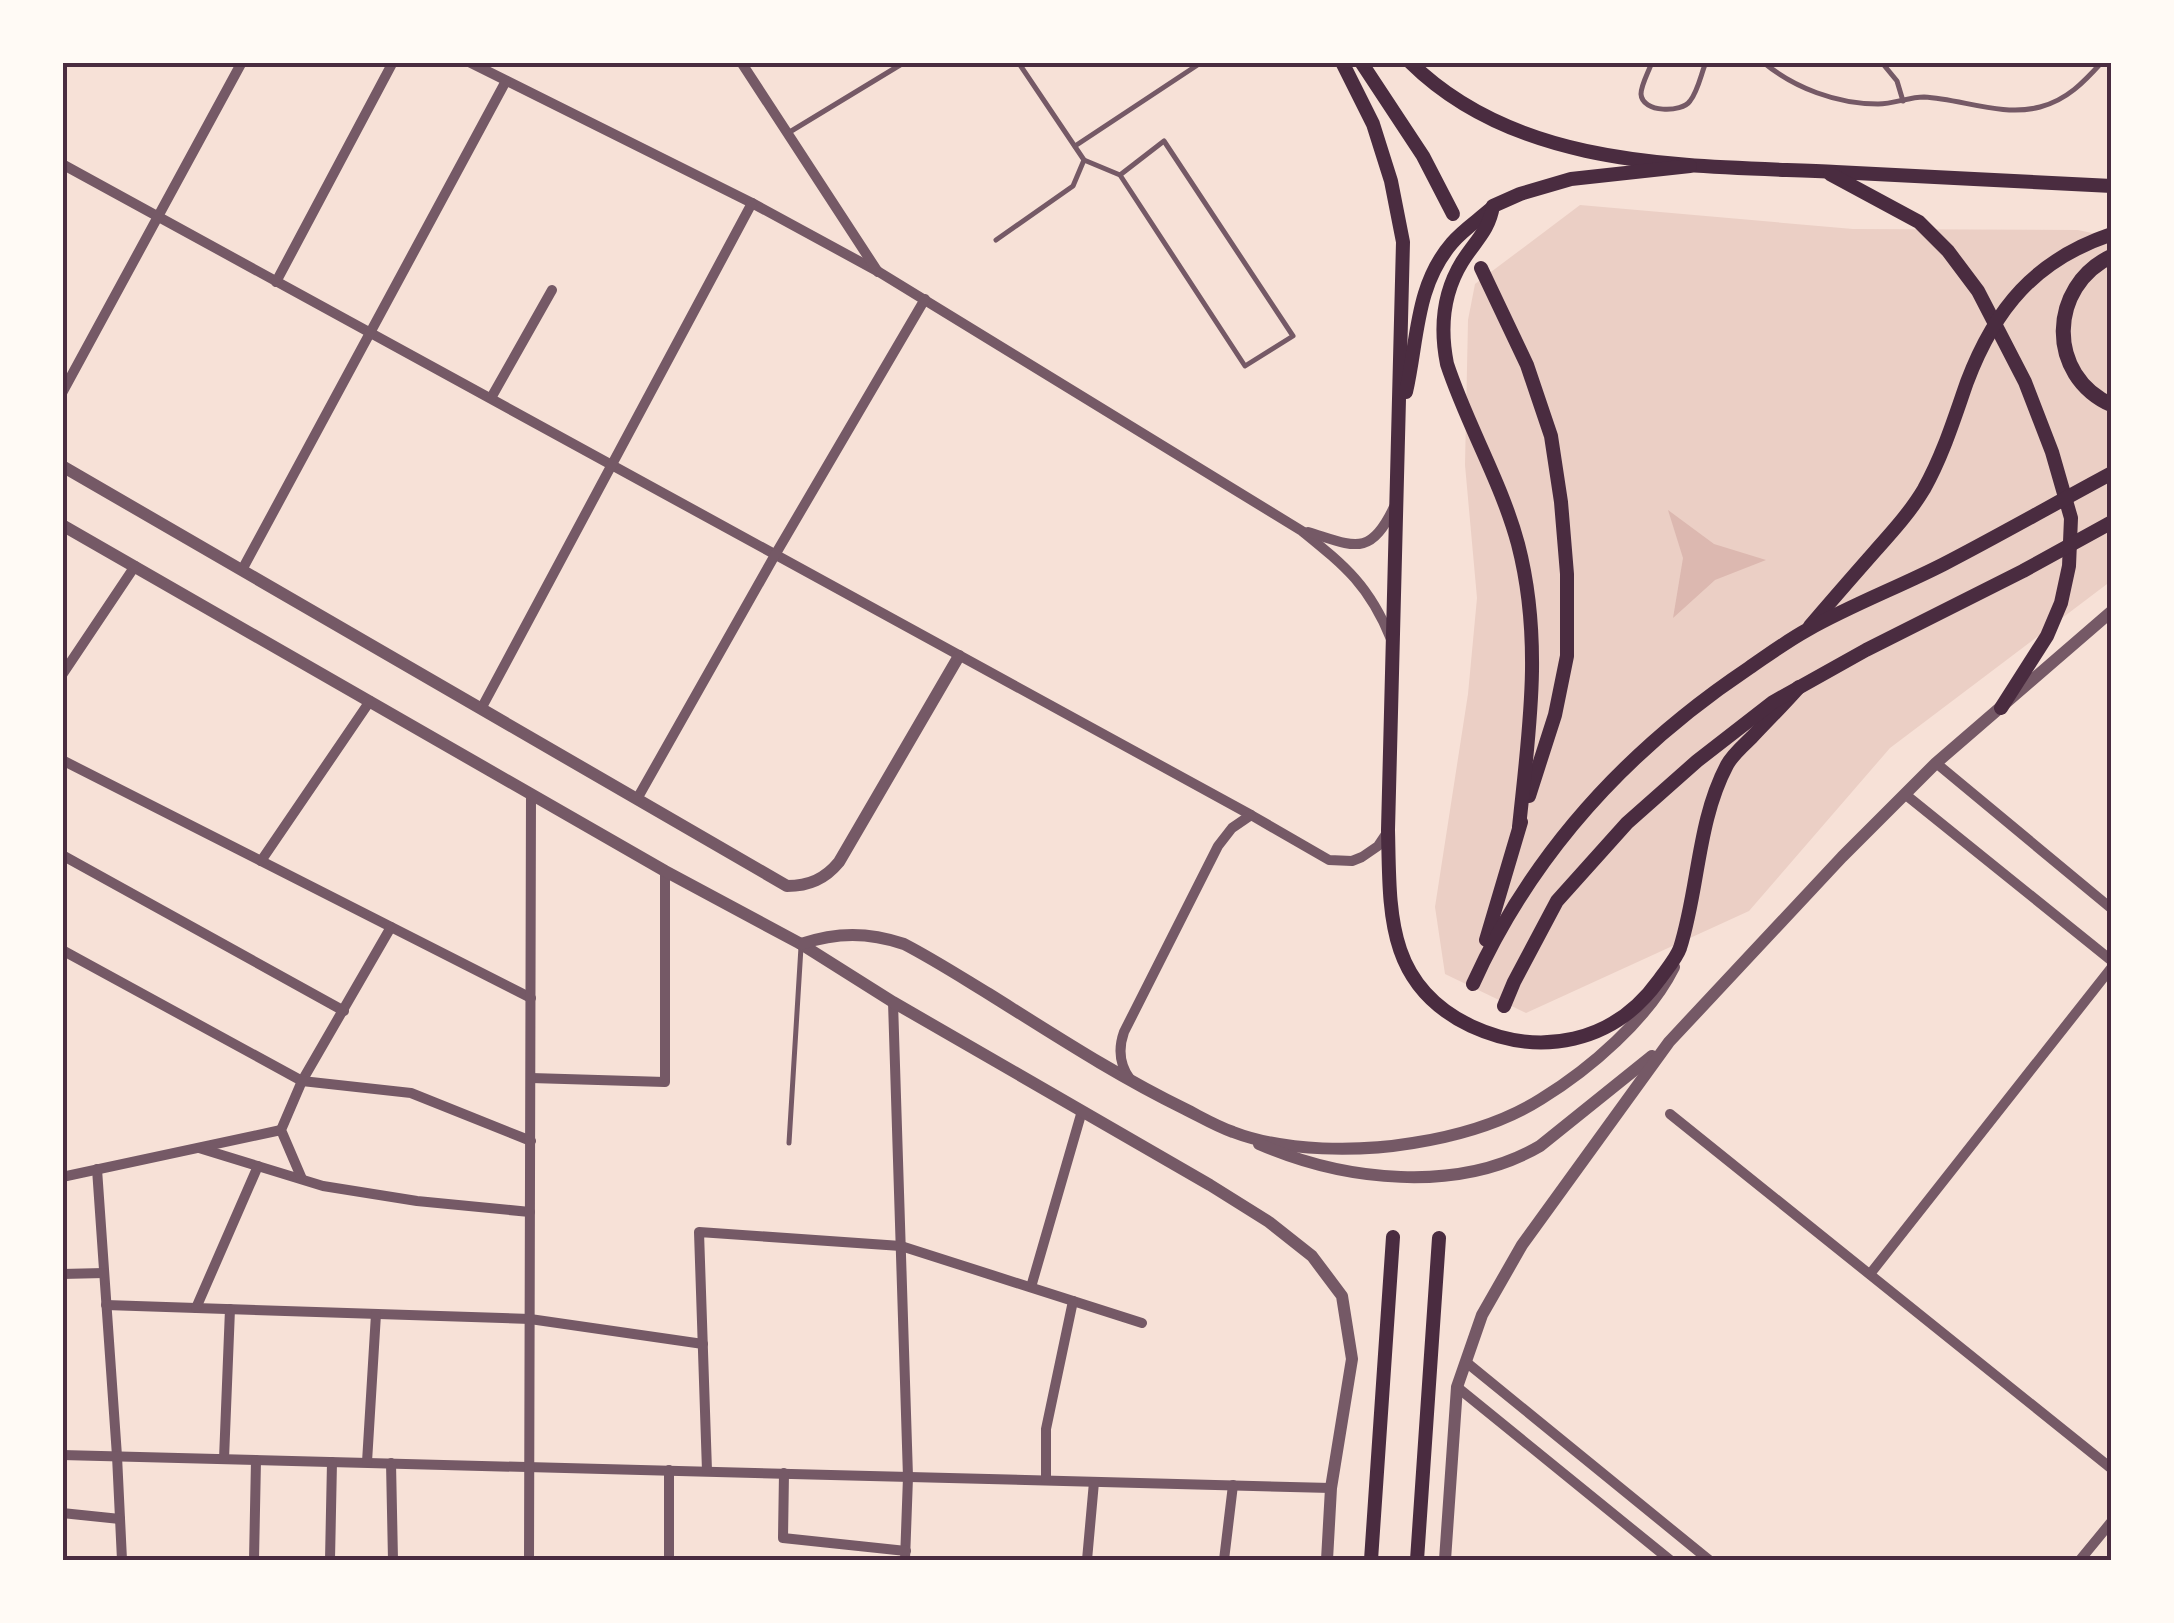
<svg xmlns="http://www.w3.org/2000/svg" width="2174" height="1623" font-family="'Varela Round',sans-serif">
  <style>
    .green { fill: #ebcfc5 }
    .water { fill: #dcb8b0 }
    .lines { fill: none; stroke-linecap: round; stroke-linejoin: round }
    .service { stroke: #755966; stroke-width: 5 }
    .minor { stroke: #755966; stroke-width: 10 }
    .tertiary { stroke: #755966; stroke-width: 12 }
    .secondary { stroke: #4a2c40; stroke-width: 14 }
    .primary { stroke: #4a2c40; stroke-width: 15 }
    .neatline { fill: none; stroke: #4a2c40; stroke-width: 4 }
  </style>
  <rect width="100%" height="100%" fill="#f7e1d7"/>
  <path class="green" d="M1580 205 1853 229 2078 230 2111 237V581L1890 748 1749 911 1526 1013 1445 974 1435 907 1468 694 1477 598 1465 465 1468 320 1475 284Z"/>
  <path class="water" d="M1668 510 1714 544 1766 560 1715 580 1673 618 1683 558Z"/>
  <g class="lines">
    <g class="service">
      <path d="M1652 62C1649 71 1641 85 1641 94 1642 113 1682 113 1690 101 1698 91 1701 74 1706 62"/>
      <path d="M1763 62C1794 88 1837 104 1878 104 1894 104 1909 97 1924 97 1962 99 2002 117 2040 107 2067 100 2084 82 2102 62"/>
      <path d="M1883 64 1897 81 1903 101"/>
      <path d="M788 133 905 62"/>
      <path d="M1075 146 1202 62"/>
      <path d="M1084 160 1120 175 1164 141 1293 336 1245 366 1120 175"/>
      <path d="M996 240 1073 186 1084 160 1018 62"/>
      <path d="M789 1143 801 947"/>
    </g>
    <g class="minor">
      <path d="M469 62 752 203 879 272 1302 531C1345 566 1369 585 1391 639"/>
      <path d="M741 62 878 272"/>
      <path d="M62 164 1251 815 1329 860 1352 861 1362 857 1378 846 1386 834"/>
      <path d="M276 282 393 62"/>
      <path d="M62 393 242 62"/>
      <path d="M491 398 552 290"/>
      <path d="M1308 532C1354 546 1370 558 1394 507"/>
      <path d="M242 570 506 81"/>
      <path d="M62 675 135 566"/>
      <path d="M481 709 752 203"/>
      <path d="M62 760 531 998"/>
      <path d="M1936 763 2112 909"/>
      <path d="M1906 795 2112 961"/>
      <path d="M637 799 775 555 925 299"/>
      <path d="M62 855 344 1011"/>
      <path d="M261 861 370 701"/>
      <path d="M62 950 302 1081 391 927"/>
      <path d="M893 1002 908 1477 905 1560"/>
      <path d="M531 1078 665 1082V871"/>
      <path d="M1130 1079C1119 1064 1118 1049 1124 1032L1218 846 1232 828 1251 815"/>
      <path d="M1670 1114 2112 1469"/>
      <path d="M199 1148 323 1186 417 1201 530 1212"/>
      <path d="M97 1169 117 1456 122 1560"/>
      <path d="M62 1177 281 1130"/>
      <path d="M302 1179 281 1130 302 1081 411 1093 531 1141"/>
      <path d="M62 1274 104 1273"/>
      <path d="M1870 1274 2112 967"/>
      <path d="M1031 1287 1082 1111"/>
      <path d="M106 1305 530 1319 703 1344"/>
      <path d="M196 1308 258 1166"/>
      <path d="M1466 1362 1709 1560"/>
      <path d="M1457 1387 1670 1560"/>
      <path d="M62 1455 1331 1488"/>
      <path d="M224 1459 230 1309"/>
      <path d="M367 1462 376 1314"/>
      <path d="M391 1463 393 1560"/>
      <path d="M669 1470V1560"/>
      <path d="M707 1471 699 1232 901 1246 1142 1323"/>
      <path d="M784 1473 783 1538 906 1551"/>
      <path d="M1046 1480V1429L1073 1301"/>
      <path d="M62 1513 120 1519"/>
      <path d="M254 1560 256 1460"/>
      <path d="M330 1560 332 1462"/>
      <path d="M529 1560 531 794"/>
      <path d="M1087 1560 1094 1482"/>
      <path d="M1224 1560 1233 1485"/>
      <path d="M2080 1560 2112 1521"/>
      <path d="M2111 1560 2112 1559"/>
    </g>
    <g class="tertiary">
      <path d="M62 466 787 886C809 886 825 879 839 862L959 656"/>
      <path d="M62 525 665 871 801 944 893 1002 1210 1185 1269 1222 1312 1256 1342 1296 1352 1359 1331 1488 1327 1560"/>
      <path d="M801 944C837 932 868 932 904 944 933 959 961 977 989 994 1053 1034 1117 1076 1185 1109 1201 1117 1216 1126 1233 1132 1285 1152 1359 1152 1413 1143 1457 1136 1503 1123 1541 1099 1590 1069 1648 1019 1674 967"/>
      <path d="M1259 1144C1344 1181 1458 1194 1540 1146L1652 1056"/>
      <path d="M1445 1560 1457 1387 1482 1315 1522 1245 1669 1042 1842 857 1936 763 2112 611"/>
    </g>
    <g class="secondary">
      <path d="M1342 62 1373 124 1391 181 1403 242 1388 830C1390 911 1385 985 1471 1026 1540 1058 1614 1043 1659 980 1666 970 1676 959 1680 948 1699 888 1697 822 1727 765 1733 754 1744 745 1752 737 1768 720 1784 704 1799 687"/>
      <path d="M1361 62 1423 156 1453 214"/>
      <path d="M1410 62C1521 172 1692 165 1836 172 1928 177 2020 181 2112 186"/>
      <path d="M1830 174 1919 222 1948 251 1978 291 2025 382 2052 452 2071 518 2069 566 2061 603 2047 636 2001 708"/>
      <path d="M1481 268 1527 365 1551 436 1561 502 1567 574V656L1555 715 1529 796"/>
      <path d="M1406 392C1418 340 1415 286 1452 243 1464 229 1480 219 1493 207"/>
      <path d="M1810 626C1832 600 1854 575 1876 550 1893 531 1911 511 1924 489 1943 455 1954 419 1967 382 1995 308 2035 260 2112 234"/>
      <path d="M1519 827C1529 731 1543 640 1518 544 1501 481 1467 425 1447 364 1440 329 1443 293 1462 262 1475 241 1489 231 1493 206L1520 194 1571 179 1690 166"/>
      <path d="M1486 940 1521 822"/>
      <path d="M1473 984C1533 851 1628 749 1749 668 1768 655 1787 641 1807 630 1851 605 1899 587 1944 564 2000 535 2056 503 2112 473"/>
      <path d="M1504 1006 1514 982 1557 901 1627 823 1697 761 1773 702 1866 650 2023 571 2112 522"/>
      <path d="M1371 1560 1393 1237"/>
      <path d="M1417 1560 1439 1238"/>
    </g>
    <path class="primary" d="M2112 256C2048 286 2046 376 2112 405"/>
  </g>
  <rect width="2174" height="1623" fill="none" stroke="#fffaf5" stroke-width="130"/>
  <rect x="65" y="65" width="2044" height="1493" class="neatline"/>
</svg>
